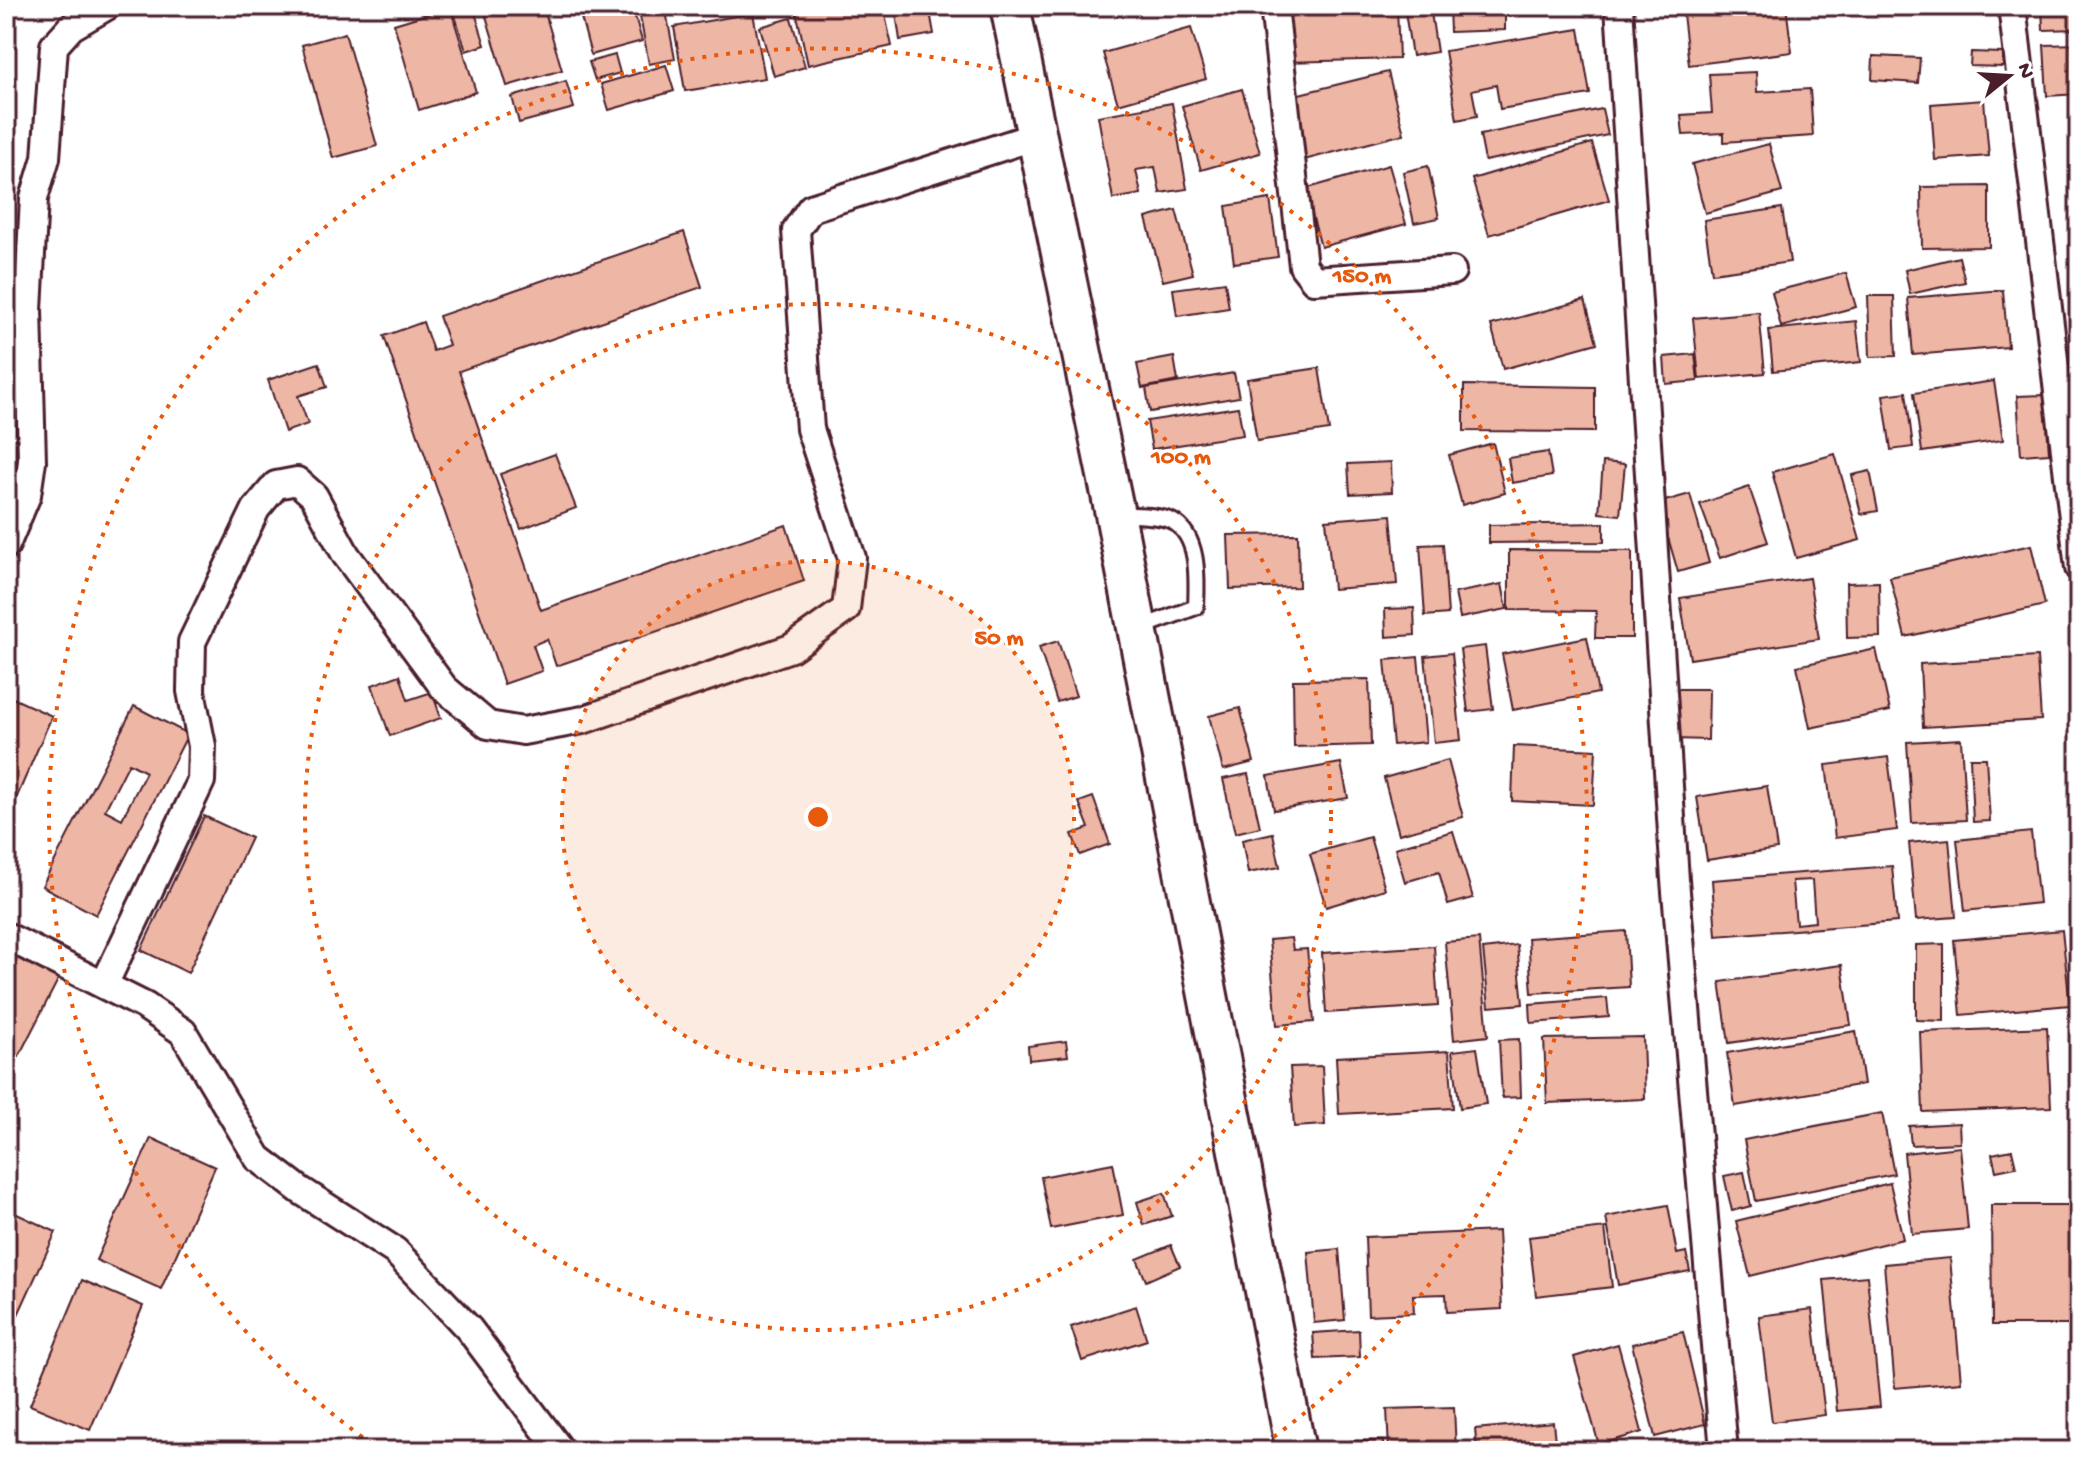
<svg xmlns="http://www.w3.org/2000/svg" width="2085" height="1457" font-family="'Gochi Hand',sans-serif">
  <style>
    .building { fill: #eeb6a4; stroke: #4a1f2b; stroke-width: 2; fill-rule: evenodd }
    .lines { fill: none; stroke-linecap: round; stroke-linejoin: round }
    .lane-casing { stroke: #4a1f2b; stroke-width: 20 }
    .street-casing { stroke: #4a1f2b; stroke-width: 32 }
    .secondary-casing { stroke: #4a1f2b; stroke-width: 44 }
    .lane { stroke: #fff; stroke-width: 14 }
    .street { stroke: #fff; stroke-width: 26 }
    .secondary { stroke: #fff; stroke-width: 38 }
    .ring { fill: none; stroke: #e8590c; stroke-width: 4; stroke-dasharray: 4 8 }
    .centre { fill: #e8590c; stroke: #fff; stroke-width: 4 }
    .ring-label { font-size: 24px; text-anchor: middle; font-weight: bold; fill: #e8590c; stroke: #fff; stroke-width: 6; stroke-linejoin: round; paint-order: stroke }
  </style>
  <rect width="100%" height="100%" fill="#fff"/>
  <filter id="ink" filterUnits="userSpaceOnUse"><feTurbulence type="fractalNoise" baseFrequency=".0125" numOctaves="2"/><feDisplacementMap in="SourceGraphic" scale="16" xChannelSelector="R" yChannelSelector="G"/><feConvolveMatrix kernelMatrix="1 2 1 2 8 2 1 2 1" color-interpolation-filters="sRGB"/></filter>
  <g filter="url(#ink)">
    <g class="building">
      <path d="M452 6H473L485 45 466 51Z"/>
      <path d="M483 6H543L562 70 507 86Z"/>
      <path d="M578 6H632L642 41 591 55Z"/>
      <path d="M638 6H665L675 59 649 64Z"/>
      <path d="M795 6H883L892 46 808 65Z"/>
      <path d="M929 6 934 34 900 40 895 7Z"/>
      <path d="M1283 6H1397L1399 59 1285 62Z"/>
      <path d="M1404 6H1430L1437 52 1412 56Z"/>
      <path d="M1449 6H1505V30L1450 32Z"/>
      <path d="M1512 6H1569V8L1512 10Z"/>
      <path d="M1575 6H1602V9L1575 11Z"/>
      <path d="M1682 6H1786L1792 52 1689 65Z"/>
      <path d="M2042 6H2079V29L2043 30Z"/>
      <path d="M450 7 476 92 419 110 394 24Z"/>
      <path d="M753 13 765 78 685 91 674 27Z"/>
      <path d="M791 18 805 67 774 76 760 27Z"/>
      <path d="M1191 28 1206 79 1118 104 1103 53Z"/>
      <path d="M1579 29 1590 94 1500 109 1496 85 1472 90 1477 116 1457 120 1445 51Z"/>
      <path d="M345 33 377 146 333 158 302 45Z"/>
      <path d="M2079 44V94L2047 96 2044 45Z"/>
      <path d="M1971 52 2003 53V67L1970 66Z"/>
      <path d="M615 55 620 73 595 80 589 62Z"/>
      <path d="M1873 56 1920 58 1918 83 1872 80Z"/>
      <path d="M666 65 674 91 609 110 601 84Z"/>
      <path d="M1388 72 1404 134 1304 160 1287 97Z"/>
      <path d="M1756 72 1757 92 1810 89 1813 136 1724 142V133L1683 135 1681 115 1712 113 1709 74Z"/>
      <path d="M566 81 574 108 519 123 512 97Z"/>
      <path d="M1242 89 1260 153 1201 170 1182 106Z"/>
      <path d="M1984 100 1989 156 1935 160 1931 104Z"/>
      <path d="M1172 103 1187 189 1160 193 1155 167 1136 170 1141 194 1113 199 1098 116Z"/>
      <path d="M1602 109 1608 135 1485 161 1480 135Z"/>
      <path d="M1592 143 1609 200 1489 235 1472 179Z"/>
      <path d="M1769 144 1782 192 1705 213 1692 164Z"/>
      <path d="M1389 165 1406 224 1321 247 1305 189Z"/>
      <path d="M1428 166 1439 218 1414 223 1403 172Z"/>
      <path d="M1989 186V247L1922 248 1921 187Z"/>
      <path d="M1270 199 1278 257 1234 263 1226 206Z"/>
      <path d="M1782 208 1790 262 1712 273 1704 220Z"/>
      <path d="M1176 210 1193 274 1163 281 1146 218Z"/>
      <path d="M684 232 702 287 459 371 541 610 786 525 804 581 556 666 547 639 533 645 542 671 504 684 384 336 423 322 433 351 449 345 439 316Z"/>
      <path d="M1959 257 1965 282 1910 294 1905 270Z"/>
      <path d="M1846 273 1856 307 1781 327 1772 292Z"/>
      <path d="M1225 282 1229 308 1177 316 1173 289Z"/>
      <path d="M2003 290 2008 347 1913 355 1908 298Z"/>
      <path d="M1868 296H1894L1896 356 1870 357Z"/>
      <path d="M1585 300 1597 343 1503 369 1491 325Z"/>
      <path d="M1759 312 1765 373 1699 379 1693 318Z"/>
      <path d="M1856 321 1861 362 1773 371 1769 330Z"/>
      <path d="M1695 354 1698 381 1666 384 1664 357Z"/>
      <path d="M1174 357 1178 381 1142 388 1137 364Z"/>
      <path d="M319 363 327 387 298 396 308 424 285 432 268 380Z"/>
      <path d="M1319 368 1329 430 1257 441 1247 379Z"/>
      <path d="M1234 373 1239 397 1150 412 1146 388Z"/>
      <path d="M1994 381 2003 440 1922 452 1914 393Z"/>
      <path d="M1464 385 1595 387V432L1464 431Z"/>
      <path d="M1906 392 1913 447 1891 450 1883 395Z"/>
      <path d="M2045 395 2049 453 2021 455 2017 396Z"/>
      <path d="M1238 407 1243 435 1152 449 1147 421Z"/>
      <path d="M1493 443 1505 493 1462 505 1449 455Z"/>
      <path d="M1548 452 1552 476 1512 483 1508 458Z"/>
      <path d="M555 454 576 508 521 529 500 474Z"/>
      <path d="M1835 454 1860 540 1796 558 1772 472Z"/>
      <path d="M1391 462 1392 492 1350 494 1348 464Z"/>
      <path d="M1603 462 1625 464 1620 515 1599 513Z"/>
      <path d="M1870 471 1878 511 1861 514 1852 475Z"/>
      <path d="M1749 487 1768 542 1720 558 1700 504Z"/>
      <path d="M1690 494 1709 563 1678 572 1658 503Z"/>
      <path d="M1391 515 1397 584 1333 589 1326 520Z"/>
      <path d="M1604 523V542L1489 543V525Z"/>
      <path d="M1298 534 1299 587 1230 589 1228 535Z"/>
      <path d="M1443 544 1448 614 1425 616 1420 545Z"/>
      <path d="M2031 545 2045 605 1905 637 1890 577Z"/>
      <path d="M1509 550 1632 551V638H1595L1596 611 1509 610Z"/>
      <path d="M1809 578 1819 639 1690 659 1680 598Z"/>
      <path d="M1879 582 1880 637 1847 638 1846 583Z"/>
      <path d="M1502 584 1507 609 1460 618 1455 593Z"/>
      <path d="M1414 608 1415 635 1386 637 1385 609Z"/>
      <path d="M1587 637 1598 693 1513 710 1502 654Z"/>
      <path d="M1058 641 1076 696 1057 702 1039 647Z"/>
      <path d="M1485 646 1493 709 1468 712 1460 649Z"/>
      <path d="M1876 649 1890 711 1810 728 1797 666Z"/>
      <path d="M1452 653 1461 740 1434 743 1425 656Z"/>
      <path d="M1418 657 1426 742 1393 745 1385 660Z"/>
      <path d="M2037 657 2041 720 1923 727 1920 664Z"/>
      <path d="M400 675 408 700 432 692 441 718 390 736 372 685Z"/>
      <path d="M1369 679 1371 745 1294 747 1293 680Z"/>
      <path d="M1674 689H1709L1708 740 1674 739Z"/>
      <path d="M6 695 52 716 6 822Z"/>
      <path d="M134 706 188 734 96 915 42 886ZM129 763 146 772 122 819 105 810Z"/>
      <path d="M1240 708 1254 762 1223 770 1209 716Z"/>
      <path d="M1961 739 1966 820 1912 823 1907 742Z"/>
      <path d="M1514 746 1596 750 1593 805 1512 801Z"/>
      <path d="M1888 757 1897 830 1835 838 1826 765Z"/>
      <path d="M1970 758H1986L1990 821 1973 822Z"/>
      <path d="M1448 760 1463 817 1399 834 1384 778Z"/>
      <path d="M1341 763 1348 798 1274 810 1268 776Z"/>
      <path d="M1248 774 1260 827 1235 833 1223 779Z"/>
      <path d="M1767 786 1777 849 1707 860 1697 797Z"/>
      <path d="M1093 797 1110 844 1080 855 1072 834 1089 828 1079 802Z"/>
      <path d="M204 816 251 838 188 973 141 950Z"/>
      <path d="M1453 831 1473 898 1448 905 1439 872 1405 882 1395 848Z"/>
      <path d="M2031 832 2039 903 1965 911 1957 840Z"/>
      <path d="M1273 833 1280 867 1248 873 1242 840Z"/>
      <path d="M1370 837 1385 889 1326 907 1310 854Z"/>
      <path d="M1949 839 1956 917 1916 920 1909 843Z"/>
      <path d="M1892 866 1897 922 1716 936 1712 880ZM1812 880 1815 922 1796 924 1792 881Z"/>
      <path d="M2062 930 2070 1005 1961 1015 1954 940Z"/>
      <path d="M1626 931 1629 987 1532 993 1528 938Z"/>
      <path d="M1291 938 1293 950 1307 949 1314 1022 1277 1025 1269 940Z"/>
      <path d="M1479 939 1488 1036 1454 1040 1445 942Z"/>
      <path d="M1944 944V1021L1916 1020V945Z"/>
      <path d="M1517 945 1523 1004 1489 1007 1483 949Z"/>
      <path d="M6 946 61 974 6 1081Z"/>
      <path d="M1434 946 1438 1006 1326 1013 1322 953Z"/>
      <path d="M1842 965 1851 1025 1729 1043 1720 982Z"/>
      <path d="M1607 998 1609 1017 1531 1023 1530 1004Z"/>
      <path d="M2047 1027 2051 1107 1923 1112 1920 1032Z"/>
      <path d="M1856 1031 1864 1084 1735 1106 1727 1053Z"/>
      <path d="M1643 1037 1645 1099 1547 1103 1544 1039Z"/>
      <path d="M1519 1039 1521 1097 1502 1098 1499 1040Z"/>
      <path d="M1066 1041 1068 1056 1029 1060 1028 1046Z"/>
      <path d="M1477 1048 1486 1104 1460 1108 1452 1051Z"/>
      <path d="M1449 1051 1453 1108 1339 1114 1336 1057Z"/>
      <path d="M1322 1066 1325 1125 1294 1127 1290 1067Z"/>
      <path d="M1882 1113 1894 1174 1756 1201 1744 1140Z"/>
      <path d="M1959 1123 1960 1143 1911 1145 1909 1126Z"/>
      <path d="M151 1138 215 1167 161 1289 96 1260Z"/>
      <path d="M1960 1147 1968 1229 1912 1234 1904 1153Z"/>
      <path d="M2012 1150 2016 1167 1996 1171 1992 1154Z"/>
      <path d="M1113 1163 1123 1215 1051 1229 1041 1177Z"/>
      <path d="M1744 1172 1751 1206 1732 1211 1724 1176Z"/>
      <path d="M1890 1183 1903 1239 1750 1276 1736 1221Z"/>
      <path d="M1164 1193 1172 1216 1144 1225 1137 1202Z"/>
      <path d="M1668 1205 1677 1254 1686 1252 1690 1271 1618 1285 1606 1217Z"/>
      <path d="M1991 1205H2079V1325H1992Z"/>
      <path d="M6 1209 56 1232 6 1341Z"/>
      <path d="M1605 1228 1612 1287 1536 1296 1529 1237Z"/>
      <path d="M1498 1231 1502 1309 1447 1312 1446 1294 1413 1295 1414 1313 1368 1315 1365 1237Z"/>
      <path d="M1171 1245 1180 1266 1146 1281 1137 1259Z"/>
      <path d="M1339 1249 1345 1320 1314 1323 1308 1252Z"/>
      <path d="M1950 1258 1961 1382 1895 1388 1884 1264Z"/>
      <path d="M1867 1276 1880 1407 1837 1411 1824 1280Z"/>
      <path d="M82 1280 143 1306 90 1430 30 1405Z"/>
      <path d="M1136 1306 1147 1340 1082 1361 1071 1327Z"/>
      <path d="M1812 1309 1825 1415 1772 1422 1759 1316Z"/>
      <path d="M1359 1330 1360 1357 1315 1359 1313 1333Z"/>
      <path d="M1683 1332 1705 1424 1655 1437 1632 1344Z"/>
      <path d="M1618 1344 1642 1432 1599 1445 1574 1357Z"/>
      <path d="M1454 1407 1456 1451H1389L1387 1409Z"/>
      <path d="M1553 1422 1556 1451H1477L1475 1429Z"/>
      <path d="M250 1441 270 1451H246Z"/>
      <rect x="1351" y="1441" width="32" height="10"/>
    </g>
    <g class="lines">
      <defs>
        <path id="lane" d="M1115 514C1132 516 1157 514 1172 521 1200 536 1197 580 1196 607L1137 629"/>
        <g id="street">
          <path d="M1274 6 1303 266 1314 280 1452 271"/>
          <path d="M1619 6 1675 880 1724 1451"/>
          <path d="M2012 6 2079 568"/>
          <path d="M6 545 27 495 32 461 28 310 34 198 46 158 54 46 71 27 107 6"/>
          <path d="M6 936 145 1006 183 1032 258 1158 300 1190 395 1251 469 1329 561 1451"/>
          <path d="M104 985 201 781 202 746 191 691 192 642 256 509 276 485 297 481 314 496 346 555 444 688 488 725 523 731 583 720 791 648 846 609 852 558 810 429 796 230 811 208 1036 136"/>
        </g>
        <path id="secondary" d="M1010 6 1115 514 1296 1451"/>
      </defs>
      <use href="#lane" class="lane-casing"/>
      <use href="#street" class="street-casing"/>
      <use href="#secondary" class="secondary-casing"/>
      <use href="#lane" class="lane"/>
      <use href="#street" class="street"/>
      <use href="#secondary" class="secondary"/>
    </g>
  </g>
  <circle cx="818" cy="817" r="256" fill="#e8590c" fill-opacity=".12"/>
  <g class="ring">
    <circle cx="818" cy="817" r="256"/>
    <circle cx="818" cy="817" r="513"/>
    <path d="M382 1451A769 769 0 1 1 1254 1451"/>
  </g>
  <circle cx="818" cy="817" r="12" class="centre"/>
  <g class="ring-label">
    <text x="1362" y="282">150 m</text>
    <text x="1181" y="463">100 m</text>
    <text x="999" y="644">50 m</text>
  </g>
  <rect width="2085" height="1457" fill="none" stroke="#fff" stroke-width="32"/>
  <rect x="16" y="16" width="2053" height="1425" fill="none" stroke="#4a1f2b" stroke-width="3" filter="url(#ink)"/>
  <g transform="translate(2009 76) rotate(72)" stroke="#ffffff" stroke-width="6" paint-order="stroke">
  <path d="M0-6L14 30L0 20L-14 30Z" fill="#4a1f2b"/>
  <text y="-12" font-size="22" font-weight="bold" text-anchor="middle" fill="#4a1f2b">N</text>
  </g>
</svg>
